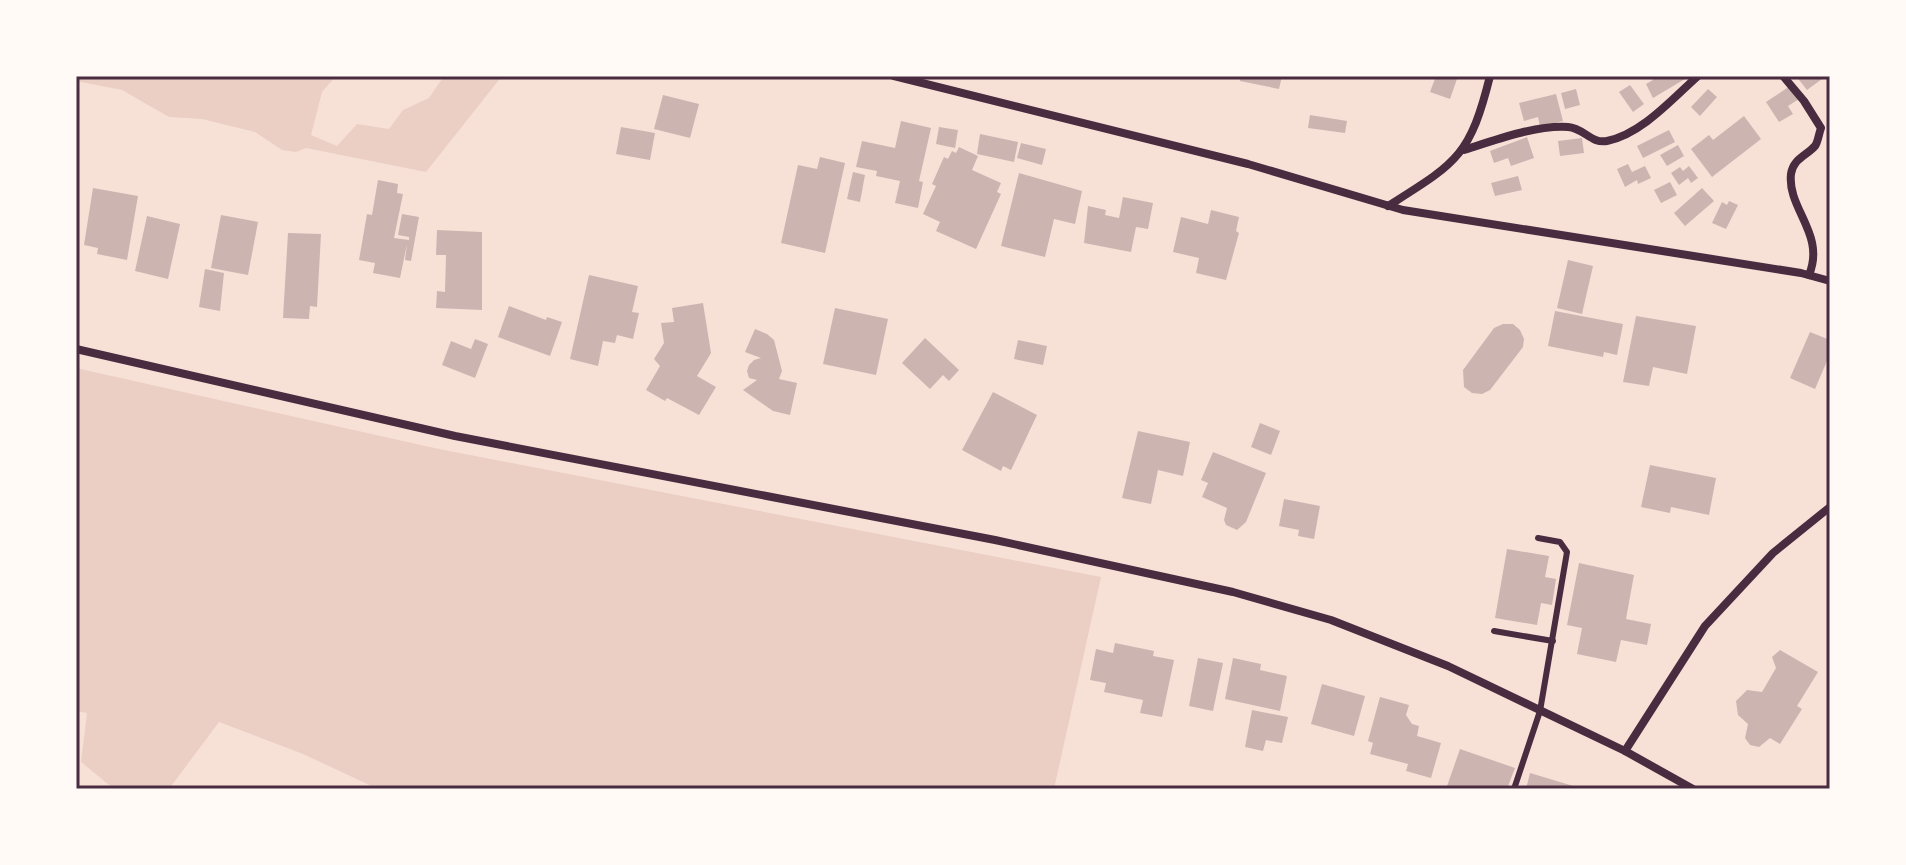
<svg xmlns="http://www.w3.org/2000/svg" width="1906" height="865" font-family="'Roboto Serif',serif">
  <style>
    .green { fill: #ebcfc5 }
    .building { fill: #ccb4b1 }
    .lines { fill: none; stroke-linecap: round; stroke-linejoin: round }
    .service { stroke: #4a2c40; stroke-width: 6 }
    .minor { stroke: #4a2c40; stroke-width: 8 }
    .neatline { fill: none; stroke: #4a2c40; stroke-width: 3 }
  </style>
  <rect width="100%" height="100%" fill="#f7e1d7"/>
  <g class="green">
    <path d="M76 76H336L322 92 311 135 337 146 357 124 389 129 403 110 429 98 444 76H502L426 172 306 148 296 152 282 150 255 132 202 119 169 117 122 90 76 81Z"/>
    <path d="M76 368 439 449 1101 577 1054 789H378L303 754 219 722 169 789H114L81 762 87 713 76 711Z"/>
  </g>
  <g class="building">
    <path d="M1241 76H1282L1279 89 1240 81Z"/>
    <path d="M1436 76H1458L1450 99 1430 92Z"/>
    <path d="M1651 76H1690L1653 98 1646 84 1653 80Z"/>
    <path d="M1796 76H1826L1807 90Z"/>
    <path d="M1630 85 1644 104 1633 112 1619 92Z"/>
    <path d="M1790 86 1799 99 1788 106 1793 114 1779 122 1766 102Z"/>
    <path d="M1576 89 1580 105 1565 109 1561 93Z"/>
    <path d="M1708 89 1717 97 1700 116 1691 107Z"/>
    <path d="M1556 94 1563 121 1540 127 1538 117 1524 121 1519 103Z"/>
    <path d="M663 95 699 104 690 138 654 129Z"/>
    <path d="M1310 115 1347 121 1345 133 1308 128Z"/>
    <path d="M1744 116 1761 139 1712 177 1691 149 1709 135 1713 140Z"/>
    <path d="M901 121 931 128 919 181 923 182 918 208 895 203 900 181 876 176 877 171 856 167 862 141 895 148Z"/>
    <path d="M621 127 655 133 650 160 616 154Z"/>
    <path d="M939 127 958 130 955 148 936 144Z"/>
    <path d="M1669 130 1675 142 1643 158 1637 146Z"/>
    <path d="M980 134 1018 142 1014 162 977 154Z"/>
    <path d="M1527 137 1534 158 1511 166 1508 158 1494 163 1490 151Z"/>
    <path d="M1582 138 1584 153 1560 156 1558 141Z"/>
    <path d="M1021 143 1046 149 1042 165 1017 158Z"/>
    <path d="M1678 145 1684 156 1667 166 1660 155Z"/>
    <path d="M959 147 978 156 972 170 1001 183 997 192 1001 194 976 249 936 231 940 222 923 214 936 186 932 184 944 157 948 159 952 151 956 153Z"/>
    <path d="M820 157 845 163 825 253 781 243 798 165 817 169Z"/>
    <path d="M1628 164 1632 172 1645 166 1651 178 1638 184 1637 180 1625 187 1617 169Z"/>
    <path d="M1689 166 1698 178 1691 183 1688 178 1679 185 1671 173 1680 167 1683 171Z"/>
    <path d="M853 172 865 175 860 202 847 199Z"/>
    <path d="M1019 173 1082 191 1075 224 1054 219 1045 257 1001 246Z"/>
    <path d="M1518 176 1522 190 1495 196 1491 183Z"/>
    <path d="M378 180 398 184 397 193 403 194 394 238 409 240V237L398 235 402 214 419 217 411 261 405 260 407 244 400 278 373 273 375 263 359 260 367 214 372 215Z"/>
    <path d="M1670 182 1677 195 1661 203 1654 190Z"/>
    <path d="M93 188 138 196 127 260 97 254 98 248 84 245Z"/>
    <path d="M1702 188 1714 201 1685 226 1674 213Z"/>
    <path d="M1123 197 1153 203 1148 229 1136 227 1131 252 1084 243 1088 206 1106 210 1105 215 1119 218Z"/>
    <path d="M1729 201 1738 205 1726 229 1712 223 1722 202 1727 205Z"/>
    <path d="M1211 210 1239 217 1236 231 1239 233 1226 280 1196 273 1199 258 1173 252 1181 217 1208 224Z"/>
    <path d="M221 215 258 222 248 275 211 268Z"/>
    <path d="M147 216 180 224 168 279 135 271Z"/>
    <path d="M437 230 482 232V310L436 308 437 291 445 292 446 255H436Z"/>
    <path d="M288 233 321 234 317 307 310 306 309 319 283 318Z"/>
    <path d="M1568 260 1593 266 1582 314 1557 308Z"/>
    <path d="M205 269 224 273 220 311 199 307Z"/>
    <path d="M589 275 638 286 632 312 639 313 633 339 617 335 615 343 603 341 598 366 570 359Z"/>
    <path d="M703 303 711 353 697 376 716 387 699 415 667 398 665 401 646 390 660 366 654 359 664 343 661 323 674 322 672 308Z"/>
    <path d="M509 306 546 320 547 317 562 322 550 356 498 337Z"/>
    <path d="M835 308 888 319 876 375 823 364Z"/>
    <path d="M1555 311 1623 324 1617 355 1604 352 1603 357 1548 346Z"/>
    <path d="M1636 316 1696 326 1687 374 1653 367 1649 386 1623 382Z"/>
    <path d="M1503 324H1513L1520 330 1524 339 1523 347 1490 390 1482 394 1472 393 1464 387 1463 370 1494 328Z"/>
    <path d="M755 329 767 334 774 340 782 371 779 379 797 383 790 415 773 411 743 390 757 380 749 378 747 371 749 365 754 360 761 358 745 352Z"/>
    <path d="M1810 332 1830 340V354L1815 389 1790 378Z"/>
    <path d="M925 338 959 370 949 381 943 375 930 389 902 363Z"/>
    <path d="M475 339 488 344 475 378 442 365 451 341 471 349Z"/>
    <path d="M1018 340 1047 346 1043 365 1014 359Z"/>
    <path d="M993 392 1037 415 1011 470 1003 466 1001 471 962 450Z"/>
    <path d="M1260 423 1280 431 1271 455 1251 447Z"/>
    <path d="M1138 431 1190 442 1183 476 1158 470 1151 504 1122 498Z"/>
    <path d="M1213 452 1266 473 1246 522 1237 530 1226 525 1224 520 1227 508 1202 497 1208 483 1201 480Z"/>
    <path d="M1650 465 1716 478 1709 515 1671 507 1670 513 1641 507Z"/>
    <path d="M1284 499 1320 506 1314 539 1298 536 1299 530 1279 526Z"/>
    <path d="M1507 549 1549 556 1545 577 1556 579 1552 605 1541 603 1537 625 1495 618Z"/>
    <path d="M1579 563 1634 575 1626 619 1651 624 1647 645 1621 640 1616 662 1577 654 1582 628 1567 625Z"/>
    <path d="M1115 643 1154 651 1153 656 1174 660 1162 717 1140 713 1143 700 1104 692 1106 683 1090 680 1096 649 1113 653Z"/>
    <path d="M1780 650 1818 672 1797 706 1802 709 1780 744 1770 738 1759 747 1750 745 1745 738 1748 724 1738 715 1736 701 1747 690 1762 692 1776 668 1772 657Z"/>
    <path d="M1198 658 1223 663 1213 711 1189 706Z"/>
    <path d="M1233 658 1261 664 1260 670 1287 676 1280 711 1225 699Z"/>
    <path d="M1322 684 1365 696 1354 736 1311 724Z"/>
    <path d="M1380 697 1409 705 1406 715 1412 724 1419 726 1417 736 1441 743 1431 778 1406 771 1408 764 1370 754 1373 743 1368 741Z"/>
    <path d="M1252 710 1288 717 1282 743 1266 740 1263 751 1245 747Z"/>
    <path d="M1460 749 1515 768 1507 789H1446Z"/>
    <path d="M1530 773 1580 788V789H1526Z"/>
  </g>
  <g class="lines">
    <g class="service">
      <path d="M1494 631 1553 641"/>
      <path d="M1514 789 1540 711 1567 552 1560 542 1538 538"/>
    </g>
    <g class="minor">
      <path d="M894 76 1248 164 1403 210 1801 273 1830 281"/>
      <path d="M1783 76 1804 101 1821 128C1819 133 1818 142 1815 146 1806 156 1793 159 1791 174 1787 209 1826 234 1809 275"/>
      <path d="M1464 150C1495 140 1536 125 1568 127 1584 128 1591 144 1607 141 1642 134 1673 98 1698 76"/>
      <path d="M1388 206C1456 163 1470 157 1490 76"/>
      <path d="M76 349 455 436 995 540 1233 592 1331 620 1448 666 1625 751 1693 789"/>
      <path d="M1625 751 1705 626 1773 553 1830 507"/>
    </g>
  </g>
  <rect width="1906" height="865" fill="none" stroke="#fffaf5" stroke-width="156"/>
  <rect x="78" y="78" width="1750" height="709" class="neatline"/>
</svg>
